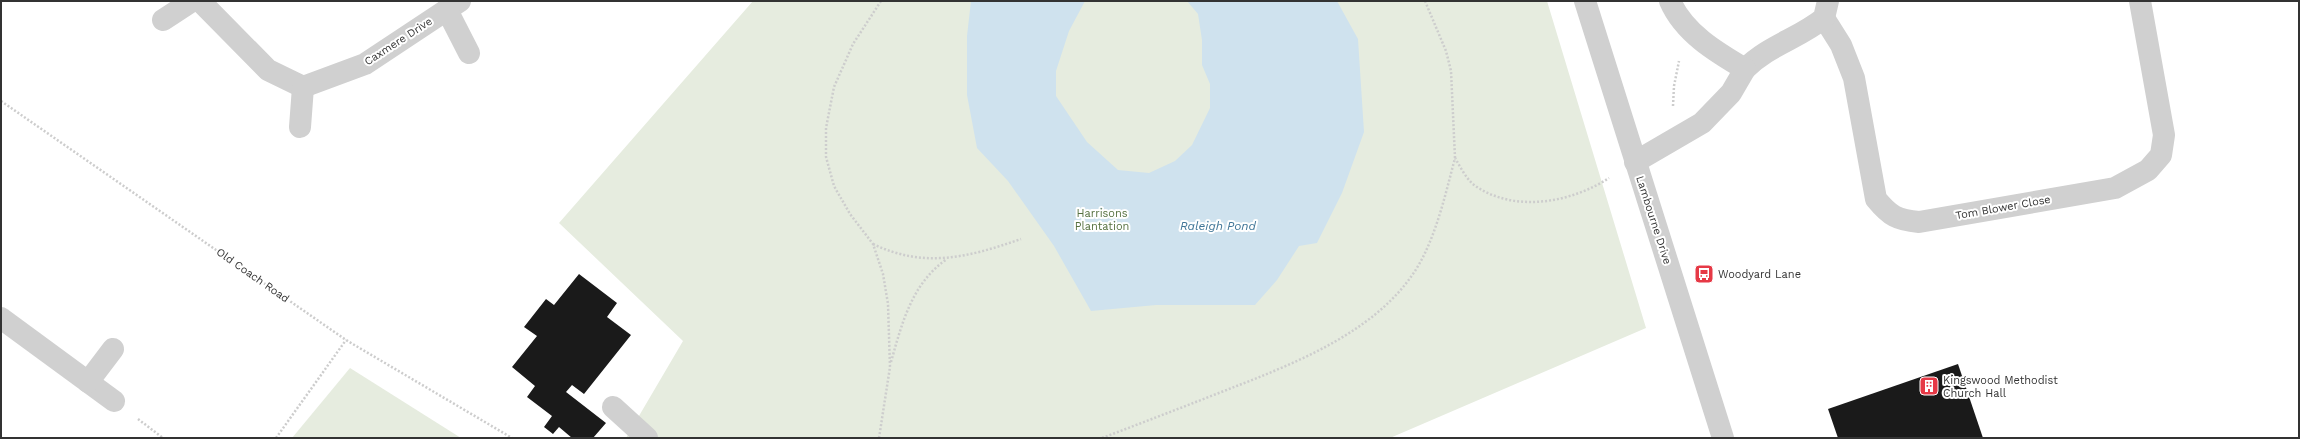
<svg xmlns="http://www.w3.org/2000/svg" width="2300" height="439" font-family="'Work Sans',sans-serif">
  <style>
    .green { fill: #e6ecdf }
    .water { fill: #cfe2ee }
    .building { fill: #1a1a1a }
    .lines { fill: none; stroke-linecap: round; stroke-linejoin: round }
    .path { stroke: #cdcdcd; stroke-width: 2.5; stroke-dasharray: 2 2; stroke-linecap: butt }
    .minor { stroke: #d0d0d0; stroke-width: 22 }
    .tertiary { stroke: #d0d0d0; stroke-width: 22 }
    .labels { text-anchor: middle; stroke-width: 4; stroke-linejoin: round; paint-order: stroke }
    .street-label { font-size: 11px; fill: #333; stroke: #fff }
    .park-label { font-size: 11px; fill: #56703f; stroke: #fff }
    .poi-label { font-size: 11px; fill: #333; stroke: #fff; text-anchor: start }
    .water-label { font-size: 12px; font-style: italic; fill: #3f7597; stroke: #fff }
  </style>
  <rect width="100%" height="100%" fill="#fff"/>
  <g class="green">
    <path d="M753 1H1547L1646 328 1390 438H626L683 341 559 223Z"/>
    <path d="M350 368 461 438H292Z"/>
  </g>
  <path class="water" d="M971 1H1085L1069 31 1056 71V96L1087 142 1118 170 1149 173 1175 161 1192 145 1210 108V84L1202 65V40L1198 14 1187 1H1337L1358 39 1364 132 1342 193 1317 243 1299 246 1277 280 1255 305H1156L1091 311 1054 246 1008 181 977 148 967 95V36Z"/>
  <g class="building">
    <path d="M579 274 617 303 607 317 631 335 584 394 572 385 566 392 606 423 593 438H572L559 427 553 434 544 427 552 416 527 397 535 386 512 367 537 336 524 327 546 299 554 305Z"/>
    <path d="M1958 364 1983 438H1838L1828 409Z"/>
  </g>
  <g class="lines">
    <g class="path">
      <path d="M1425 1 1446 51 1451 71 1455 158"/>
      <path d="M1 101 346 340 512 438"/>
      <path d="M1673 106 1674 86 1679 61"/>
      <path d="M873 244C925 269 969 257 1021 239"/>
      <path d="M891 362C902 323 912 283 947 259"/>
      <path d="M138 419 163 438"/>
      <path d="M276 438 346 340"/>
      <path d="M879 438 890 367 888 304 883 274 873 244 850 214 834 186 826 157V128L834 87 853 44 881 1"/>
      <path d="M1102 438C1144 422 1186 406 1229 389 1298 362 1385 329 1422 259 1438 228 1446 192 1455 158 1461 168 1467 181 1477 187 1517 213 1572 202 1609 178"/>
    </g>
    <g class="minor">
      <path d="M200 1 268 70 303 87 365 64 460 1"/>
      <path d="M447 10 469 53"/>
      <path d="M1824 18 1841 45 1854 78 1876 199C1890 216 1897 220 1919 222L2115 188 2148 170 2161 155 2164 135 2140 1"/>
      <path d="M163 20 192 1"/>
      <path d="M1745 69C1769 45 1798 39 1824 18L1828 1"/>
      <path d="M300 127 303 87"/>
      <path d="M1635 162 1702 123 1731 93 1745 69C1716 52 1684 33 1670 1"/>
      <path d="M1 318 114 401"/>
      <path d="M88 382 113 349"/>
      <path d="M613 407 647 438"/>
    </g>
    <path class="tertiary" d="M1585 1 1723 438"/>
  </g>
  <defs>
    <symbol id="bus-square" viewBox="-11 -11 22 22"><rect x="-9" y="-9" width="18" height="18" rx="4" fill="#e63946" stroke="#fff"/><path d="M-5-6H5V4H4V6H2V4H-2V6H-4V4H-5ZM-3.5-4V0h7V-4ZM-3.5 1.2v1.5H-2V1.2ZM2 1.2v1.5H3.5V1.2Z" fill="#fff"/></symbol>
    <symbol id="building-square" viewBox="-11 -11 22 22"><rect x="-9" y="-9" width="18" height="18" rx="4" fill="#e63946" stroke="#fff"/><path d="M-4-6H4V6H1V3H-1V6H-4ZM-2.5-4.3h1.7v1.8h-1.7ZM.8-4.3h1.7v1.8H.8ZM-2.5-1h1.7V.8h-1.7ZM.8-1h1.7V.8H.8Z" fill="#fff"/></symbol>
  </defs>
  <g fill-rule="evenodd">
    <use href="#bus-square" x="1693" y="263" width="22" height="22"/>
    <use href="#building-square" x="1918" y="375" width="22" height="22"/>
  </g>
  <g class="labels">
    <g class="street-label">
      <text transform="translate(398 41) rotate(-33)" y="4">Caxmere Drive</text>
      <text transform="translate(2003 207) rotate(-10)" y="4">Tom Blower Close</text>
      <text transform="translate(1654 220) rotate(72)" y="4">Lambourne Drive</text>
      <text transform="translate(253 275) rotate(35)" y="4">Old Coach Road</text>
    </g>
    <g class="park-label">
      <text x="1102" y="217">Harrisons<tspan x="1102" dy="13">Plantation</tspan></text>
    </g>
    <g class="poi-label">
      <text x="1718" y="278">Woodyard Lane</text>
      <text x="1943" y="384">Kingswood Methodist<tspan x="1943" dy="13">Church Hall</tspan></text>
    </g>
    <g class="water-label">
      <text x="1218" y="230">Raleigh Pond</text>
    </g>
  </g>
  <rect width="2300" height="439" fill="none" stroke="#333333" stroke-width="4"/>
</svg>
